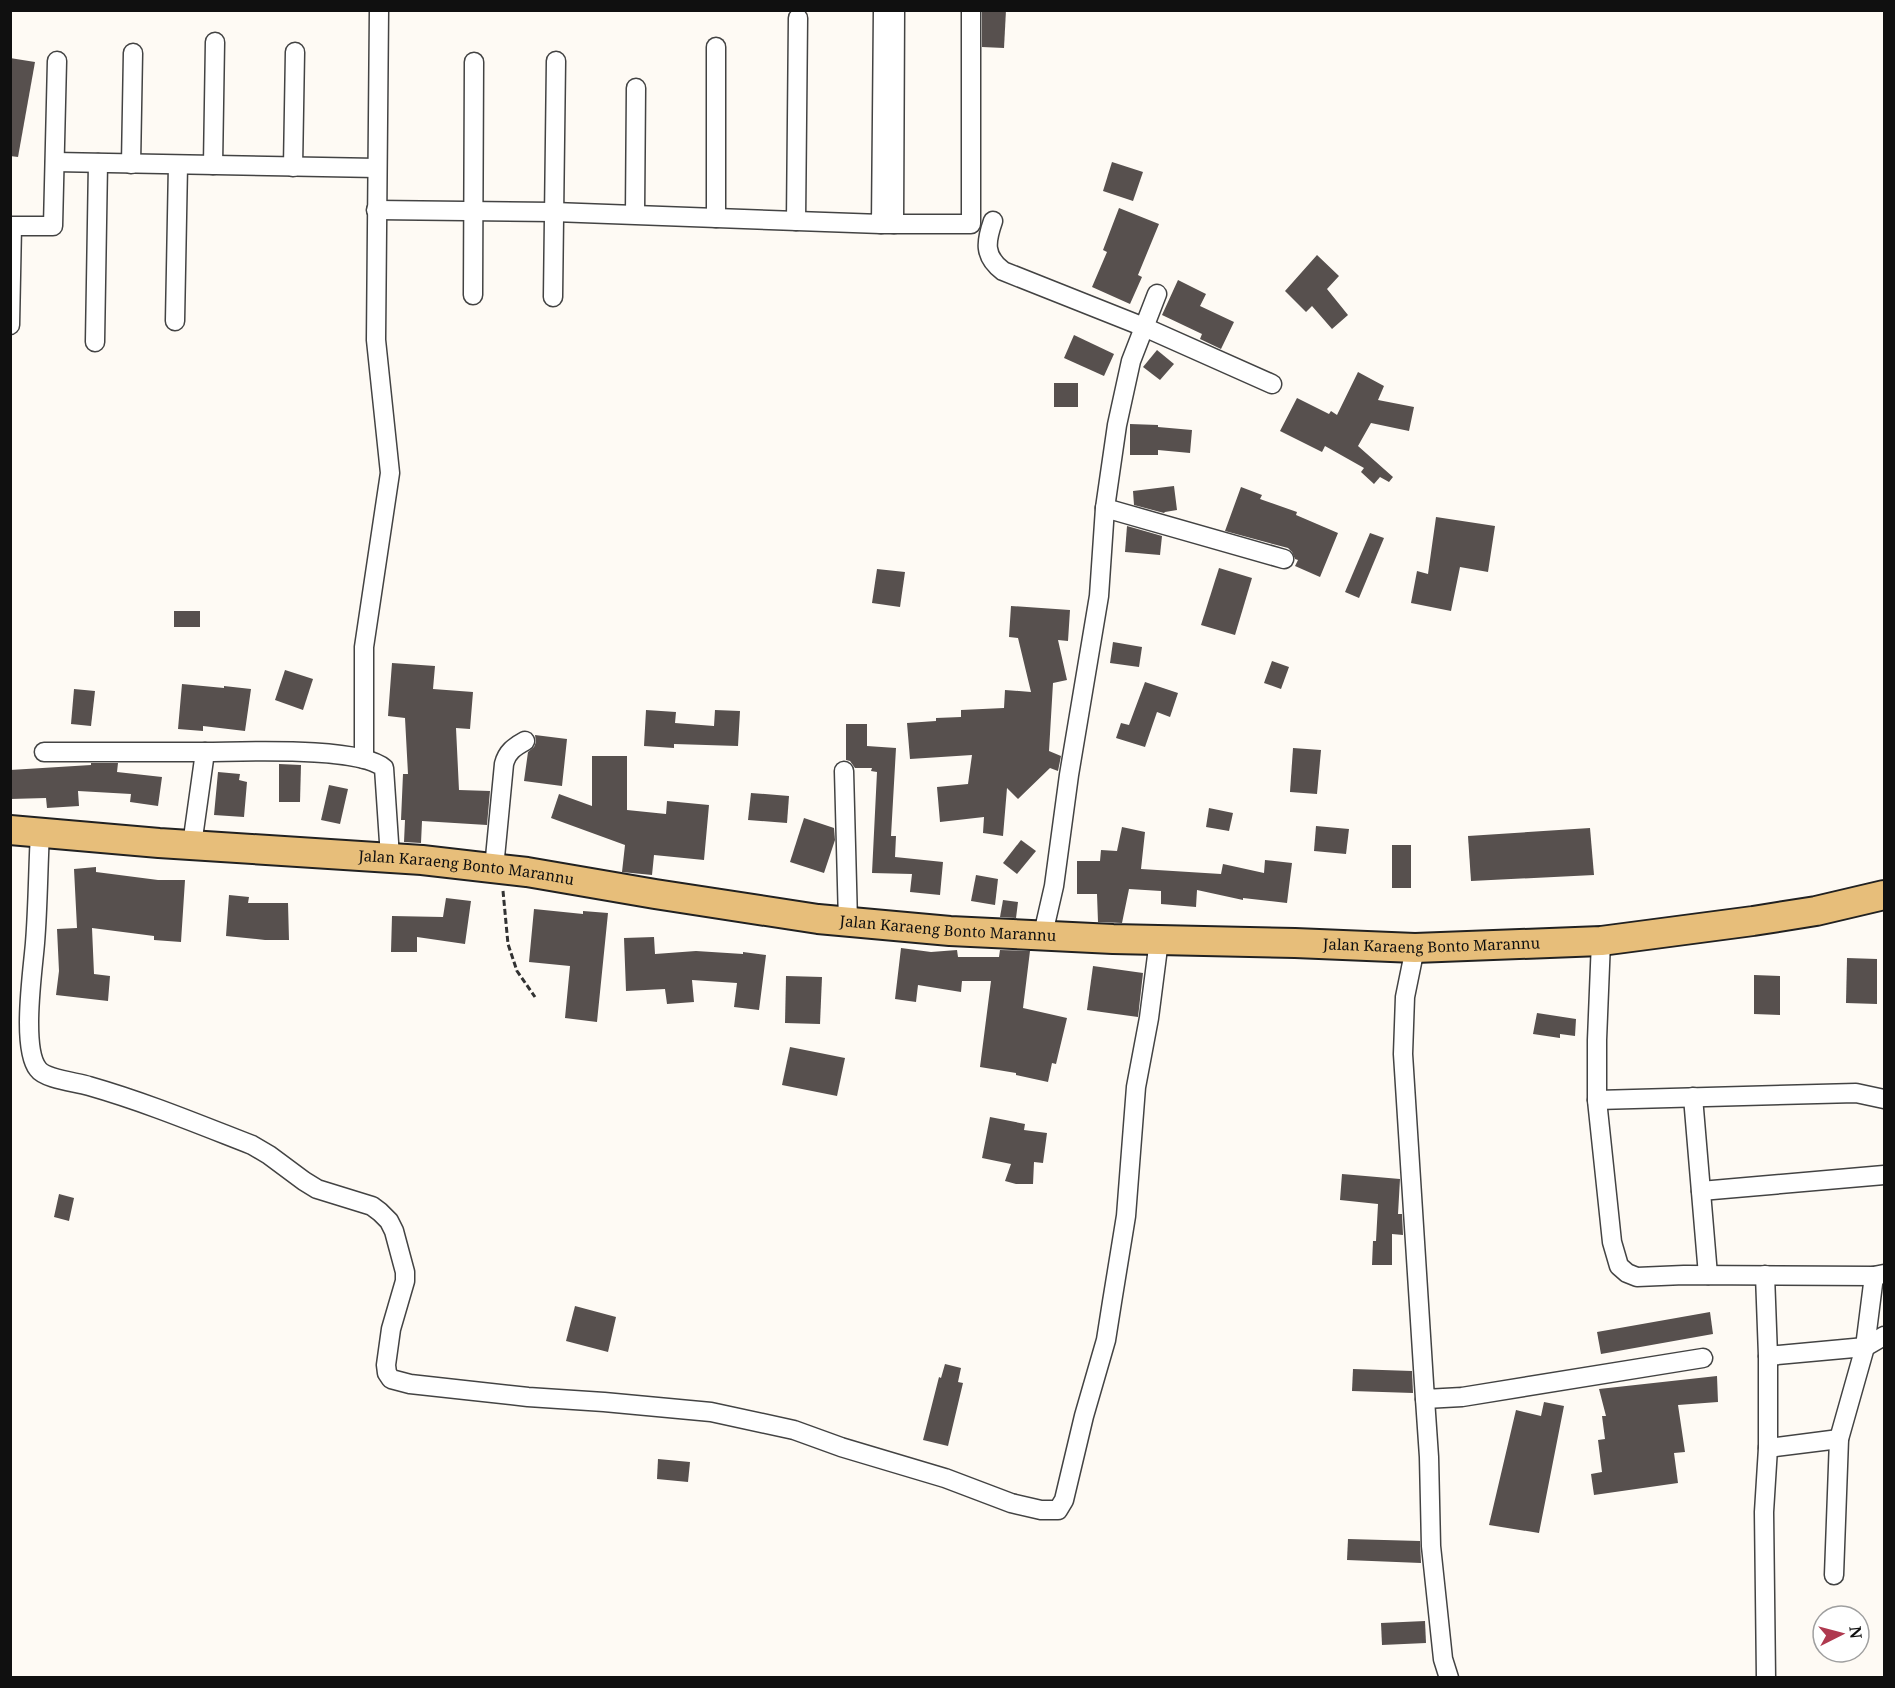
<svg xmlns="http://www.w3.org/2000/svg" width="1895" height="1688" font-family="'Noto Serif',serif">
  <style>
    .building { fill: #57504e }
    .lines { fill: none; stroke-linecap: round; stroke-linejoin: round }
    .minor-casing { stroke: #434343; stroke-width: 21 }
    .primary-casing { stroke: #212121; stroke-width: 32 }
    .path { stroke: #323232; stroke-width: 3; stroke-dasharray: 6 3; stroke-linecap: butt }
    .minor { stroke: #fff; stroke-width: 18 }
    .primary { stroke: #e7be7a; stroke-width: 28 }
    .labels { text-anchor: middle; stroke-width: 6; stroke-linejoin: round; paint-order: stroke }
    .street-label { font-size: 15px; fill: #101010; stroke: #fff }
  </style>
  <rect width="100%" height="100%" fill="#fefaf4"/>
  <g class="building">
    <path d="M982 10H1006L1004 48 982 47Z"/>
    <path d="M10 58 35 62 18 157 10 156Z"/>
    <path d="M1112 162 1143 172 1133 201 1103 191Z"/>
    <path d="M1119 208 1159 224 1138 275 1142 277 1130 304 1092 287 1107 252 1103 250Z"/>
    <path d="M1317 255 1339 276 1327 289 1348 315 1332 329 1312 306 1306 312 1285 291Z"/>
    <path d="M1178 280 1206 294 1200 306 1234 322 1221 349 1200 339 1202 334 1162 315Z"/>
    <path d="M1074 335 1114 354 1104 376 1064 358Z"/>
    <path d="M1157 350 1174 364 1160 380 1143 367Z"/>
    <path d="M1358 372 1384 386 1378 400 1414 407 1409 431 1371 423 1358 446 1393 477 1389 482 1380 477 1374 484 1361 472 1364 468 1325 446 1322 452 1280 431 1297 398 1329 414 1331 411 1337 415Z"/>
    <rect x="1054" y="383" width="24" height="24"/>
    <path d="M1130 424 1158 425V427L1192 430 1190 453 1158 450V455H1130Z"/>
    <path d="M1174 486 1177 510 1165 512 1164 513 1134 505 1133 491Z"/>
    <path d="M1241 487 1262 495 1260 499 1297 512 1296 515 1338 533 1320 577 1295 566 1298 560 1295 559 1292 552 1288 548 1225 531Z"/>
    <path d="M1436 517 1495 526 1488 572 1460 567 1451 611 1411 603 1417 571 1428 574Z"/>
    <path d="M1127 526 1162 536 1160 555 1125 552Z"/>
    <path d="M1370 533 1384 538 1359 598 1345 592Z"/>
    <path d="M1219 568 1252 578 1235 635 1201 625Z"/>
    <path d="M877 569 905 572 900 607 872 603Z"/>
    <path d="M1011 606 1070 610 1068 641 1058 640 1067 680 1053 683 1049 751 1061 756 1058 771 1050 768 1018 799 1007 788 1003 836 983 833 984 817 940 822 937 787 968 784 972 755 910 759 907 723 936 721V718L961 717V710L1004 708 1005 690 1031 692 1018 638 1009 637Z"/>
    <rect x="174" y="611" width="26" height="16"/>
    <path d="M1113 642 1142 647 1139 667 1110 663Z"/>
    <path d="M1272 661 1289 667 1281 689 1264 683Z"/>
    <path d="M392 663 435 666 433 689 473 692 470 729 456 728 459 790 490 791 487 825 422 821 421 843 404 842 405 820H401L403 774H408L405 718 388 716Z"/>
    <path d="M285 670 313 679 303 710 275 700Z"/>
    <path d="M1145 682 1178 693 1170 717 1157 712 1145 747 1116 738 1121 723 1129 725Z"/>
    <path d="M182 684 224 688V686L251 689 245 731 203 726V731L178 729Z"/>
    <path d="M74 689 95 691 91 726 71 724Z"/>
    <path d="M646 710 676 712 675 723 714 726 715 710 740 711 738 746 674 744V748L644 746Z"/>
    <path d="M846 724H867V746L896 748 891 836H896L895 857 943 862 940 895 910 892 912 874 872 873 877 772 871 771 872 768H855L850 761 846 760Z"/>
    <path d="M535 735 567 739 562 786 524 781 528 752 534 747 536 742Z"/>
    <path d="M1293 748 1321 750 1317 794 1290 792Z"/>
    <path d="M592 756H627V810L666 814 667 801 709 805 704 860 654 855 652 875 622 872 625 845 551 818 559 794 592 806Z"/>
    <path d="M91 763H118L117 772 162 777 158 806 130 802 131 794 78 791 79 806 47 808 46 798 10 799V770L91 765Z"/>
    <path d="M279 764 301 765 300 802H279Z"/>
    <path d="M218 772 240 774 239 780 247 782 244 817 214 815Z"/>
    <path d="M329 785 348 789 340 824 321 820Z"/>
    <path d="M751 793 789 796 787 823 748 820Z"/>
    <path d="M1209 808 1233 813 1229 831 1206 827Z"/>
    <path d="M804 818 834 828 835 840 824 873 790 862Z"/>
    <path d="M1316 826 1349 829 1346 854 1314 851Z"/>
    <path d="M1122 827 1145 832 1141 869 1221 874 1223 864 1264 873 1265 860 1292 863 1287 903 1243 898V900L1197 890 1196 907 1161 904V891L1129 889 1122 923 1098 922 1097 894H1077V861H1100L1101 850 1117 851Z"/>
    <path d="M1590 828 1594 875 1471 881 1468 836Z"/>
    <path d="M1021 840 1036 851 1017 874 1003 863Z"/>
    <rect x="1392" y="845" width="19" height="43"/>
    <path d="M96 867V872L158 880H185L181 942 154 940V936L92 928 94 974 110 976 108 1001 56 995 59 971 57 929 77 928 74 869Z"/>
    <path d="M976 875 998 879 995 905 971 901Z"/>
    <path d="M229 895 249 897 248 903H288L289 940H265L226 936Z"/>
    <path d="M446 898 471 901 465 944 417 937V952H391L392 916 443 917Z"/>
    <path d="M1003 900 1018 902 1016 918 1000 917Z"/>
    <path d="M534 909 583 914V911L608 913 597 1022 565 1018 570 966 529 962Z"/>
    <path d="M654 937 655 954 696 951 743 954V952L766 955 759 1010 734 1007 737 983 692 980 694 1002 667 1004 665 989 626 991 624 938Z"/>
    <path d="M901 948 931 952 957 950 958 957H999L1000 950 1030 951 1023 1008 1067 1018 1056 1064 1052 1063 1048 1082 1016 1075V1073L980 1067 991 981H962L961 992 918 985 916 1002 895 999Z"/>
    <path d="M1847 958 1877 959V1004L1846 1003Z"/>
    <path d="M1093 966 1143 973 1138 1017 1087 1010Z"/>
    <path d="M1754 975 1780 976V1015L1754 1014Z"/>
    <path d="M786 976 822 977 820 1024 785 1023Z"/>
    <path d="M1537 1013 1576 1019 1575 1036 1560 1034V1038L1533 1034Z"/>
    <path d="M790 1047 845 1058 837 1096 782 1085Z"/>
    <path d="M990 1117 1025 1124 1024 1130 1047 1133 1043 1163 1034 1162 1033 1184H1016L1005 1181 1011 1164 982 1158Z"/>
    <path d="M1342 1174 1400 1179 1398 1214H1402L1403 1235 1392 1234V1265H1372L1373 1241H1376L1378 1204 1340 1200Z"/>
    <path d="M59 1194 74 1198 69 1221 54 1217Z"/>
    <path d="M575 1306 616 1317 608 1352 566 1341Z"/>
    <path d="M1710 1312 1713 1334 1601 1354 1597 1332Z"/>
    <path d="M945 1364 961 1368 958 1382 963 1383 948 1446 923 1440 939 1377 941 1378Z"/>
    <path d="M1353 1369 1412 1371 1413 1393 1352 1391Z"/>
    <path d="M1717 1376 1718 1402 1678 1405 1685 1452 1674 1453 1678 1483 1594 1495 1591 1474 1602 1472 1598 1440 1605 1439 1602 1416H1606L1599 1389Z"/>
    <path d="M1544 1402 1564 1406 1539 1533 1489 1525 1516 1410 1541 1416Z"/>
    <path d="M658 1459 690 1462 688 1482 657 1479Z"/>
    <path d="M1348 1539 1420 1541 1421 1563 1347 1560Z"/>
    <path d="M1425 1621 1426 1643 1382 1645 1381 1623Z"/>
  </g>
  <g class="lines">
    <defs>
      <g id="minor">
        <path d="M55 162 377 168"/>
        <path d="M131 164 133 53"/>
        <path d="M213 165 215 42"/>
        <path d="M293 167 295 52"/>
        <path d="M376 210 554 212 881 224 883 10"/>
        <path d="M635 214 636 88"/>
        <path d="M716 218V47"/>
        <path d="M796 221 798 18"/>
        <path d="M993 221C986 241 983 256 1003 271L1144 327 1272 384"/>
        <path d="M881 224H971V10"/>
        <path d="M894 224 895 10"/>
        <path d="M473 295 474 62"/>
        <path d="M553 297 556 61"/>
        <path d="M175 321 178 165"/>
        <path d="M10 325 12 226H53L57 61"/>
        <path d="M95 342 98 163"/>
        <path d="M1105 508 1284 559"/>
        <path d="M44 752H205L192 845"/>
        <path d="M205 752C242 752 358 746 384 768L390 857"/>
        <path d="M364 759V647L390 473 376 340 379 10"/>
        <path d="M844 771 848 922"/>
        <path d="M40 833C38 869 38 906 35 943 33 969 21 1048 38 1069 45 1079 76 1082 89 1086 145 1102 198 1124 252 1145L269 1155 304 1181 317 1189 372 1206 380 1212 389 1221 394 1231 405 1272V1281L391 1329 386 1365 387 1373 391 1379 410 1384 528 1397 604 1402 711 1412 794 1430 841 1447 945 1478 1011 1503 1041 1510H1058L1064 1500 1084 1416 1106 1340 1112 1302 1126 1216 1136 1087 1149 1018 1159 940"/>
        <path d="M494 868 504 764C507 752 514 747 525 741"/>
        <path d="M1043 934 1054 886 1069 775 1099 596 1105 508 1117 425 1131 361 1157 294"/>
        <path d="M1601 941 1597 1040V1100L1612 1242 1619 1266 1627 1273 1637 1277 1684 1275 1874 1276 1884 1274"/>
        <path d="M1415 948 1405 997 1403 1054 1425 1399 1462 1397 1703 1358"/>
        <path d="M1693 1097 1708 1275"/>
        <path d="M1597 1100 1856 1093 1884 1099"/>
        <path d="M1701 1191 1884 1175"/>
        <path d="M1765 1275 1768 1356V1448L1764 1512 1766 1678"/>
        <path d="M1768 1356 1865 1347 1884 1336"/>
        <path d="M1425 1399 1429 1457 1431 1546 1443 1659 1449 1678"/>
        <path d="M1768 1448 1839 1439"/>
        <path d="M1834 1575 1839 1439 1865 1347 1874 1276"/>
      </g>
      <g id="primary">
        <path id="s1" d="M10 830 159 843 422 860 527 872 655 894 818 919 950 931 1113 939 1295 943 1415 948 1601 941 1753 921 1816 911 1884 895"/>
      </g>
    </defs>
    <use href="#minor" class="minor-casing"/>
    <use href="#primary" class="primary-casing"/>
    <path class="path" d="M503 891 508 944 517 971 535 997"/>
    <use href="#minor" class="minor"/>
    <use href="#primary" class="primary"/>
  </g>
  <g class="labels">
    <g class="street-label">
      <text dy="5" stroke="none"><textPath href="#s1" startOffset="458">Jalan Karaeng Bonto Marannu</textPath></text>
      <text dy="5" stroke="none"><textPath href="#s1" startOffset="944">Jalan Karaeng Bonto Marannu</textPath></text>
      <text dy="5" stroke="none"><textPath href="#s1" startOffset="1428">Jalan Karaeng Bonto Marannu</textPath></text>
    </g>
  </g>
  <rect width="1895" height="1688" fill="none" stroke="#101010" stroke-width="24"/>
  <g transform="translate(1841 1634) rotate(84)"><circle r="28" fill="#ffffff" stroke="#9f9f9f" stroke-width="1.5"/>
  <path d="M0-4.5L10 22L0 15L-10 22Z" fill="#af394f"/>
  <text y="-9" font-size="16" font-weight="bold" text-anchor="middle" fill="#101010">N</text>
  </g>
</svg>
